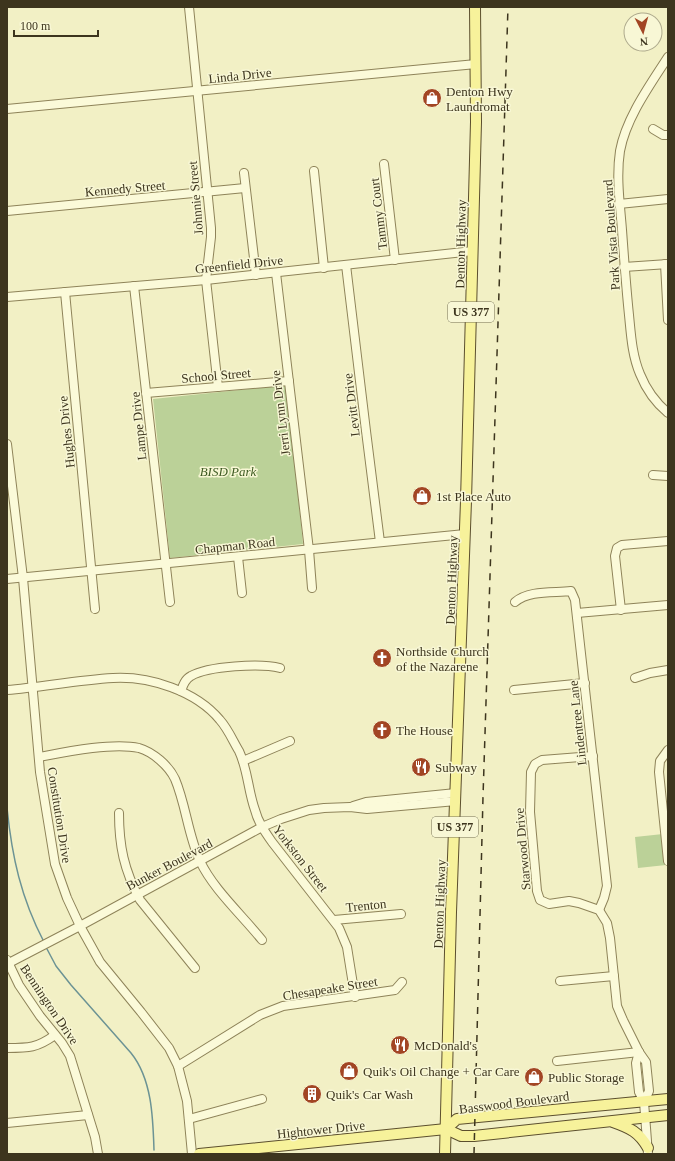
<svg xmlns="http://www.w3.org/2000/svg" width="675" height="1161" font-family="'Times New Roman',serif">
  <style>
    .green { fill: #bbd198 }
    .lines { fill: none; stroke-linecap: round; stroke-linejoin: round }
    .stream { stroke: #6c9394; stroke-width: 1.5 }
    .minor-casing { stroke: #8e8359; stroke-width: 10 }
    .major-casing { stroke: #5c4f2e; stroke-width: 12 }
    .minor { stroke: #fbfad9; stroke-width: 8 }
    .major { stroke: #f7f29b; stroke-width: 10 }
    .rail { stroke: #3d351e; stroke-width: 1.5; stroke-dasharray: 7 7; stroke-linecap: butt }
    .labels { text-anchor: middle; stroke-width: 3; stroke-linejoin: round; paint-order: stroke }
    .shield { fill: #f8f7d5; stroke: #756f55; stroke-width: 1 }
    .shield-label { font-size: 12px; font-weight: bold; fill: #3d351e }
    .street-label { font-size: 13px; fill: #3d351e; stroke: #f8f7d5 }
    .poi-label { font-size: 13px; fill: #3d351e; stroke: #f8f7d5; text-anchor: start }
    .park-label { font-size: 13px; font-style: italic; fill: #3e5b23; stroke: #f8f7d5 }
  </style>
  <rect width="100%" height="100%" fill="#f2f0c5"/>
  <g class="green">
    <path d="M287 385 303 544 170 558 153 399Z"/>
    <path d="M663 834 666 865 638 868 635 837Z"/>
  </g>
  <g class="lines">
    <g class="stream">
      <path d="M7 808C12 857 21 898 44 942"/>
      <path d="M47 949 56 966 71 985 131 1053C152 1079 153 1118 154 1150"/>
    </g>
    <defs>
      <g id="minor">
        <path d="M189 7 211 228V237L206 280 218 387"/>
        <path d="M668 57C650 85 626 118 620 151 616 177 620 204 622 230 624 258 626 286 629 315 631 335 632 355 640 374 646 389 656 403 668 413"/>
        <path d="M7 109 476 64"/>
        <path d="M653 129 663 135H668"/>
        <path d="M384 164 395 260"/>
        <path d="M314 171 324 268"/>
        <path d="M244 173 256 275"/>
        <path d="M619 204 668 199"/>
        <path d="M7 211 245 188"/>
        <path d="M665 264 668 320"/>
        <path d="M346 265 366 431 380 542"/>
        <path d="M624 267 668 264"/>
        <path d="M276 273 309 550 312 588"/>
        <path d="M134 286 170 602"/>
        <path d="M65 292 95 609"/>
        <path d="M7 297 206 280 473 251"/>
        <path d="M146 393 289 381"/>
        <path d="M7 444 23 578 40 772 55 864 67 898 80 926 100 962 141 1012 169 1048 178 1066 187 1101 192 1154"/>
        <path d="M653 475 668 476"/>
        <path d="M238 557 242 593"/>
        <path d="M7 579 465 534"/>
        <path d="M515 602C529 590 553 593 571 591L575 600 607 886 604 898 599 910"/>
        <path d="M621 610 615 556 617 548 622 545 668 541"/>
        <path d="M577 613 668 605"/>
        <path d="M635 678 650 673 668 670"/>
        <path d="M7 690C42 687 78 680 113 678 150 676 196 691 220 720 228 729 233 741 239 751 248 770 248 791 255 810 258 822 265 832 272 842L339 928 347 947 355 997"/>
        <path d="M514 690 585 683"/>
        <path d="M181 691C183 685 185 679 191 676 208 666 261 663 280 668"/>
        <path d="M668 750 660 761 659 772 668 861"/>
        <path d="M593 756 542 760 535 764 531 772 530 812 537 891 540 900 549 904 569 901 579 903 599 910 607 923 610 938 617 1006 623 1020 639 1052 646 1062 649 1091 644 1102"/>
        <path d="M39 757C65 752 113 742 139 748 153 752 169 766 175 779 186 805 188 835 200 861 213 889 242 915 262 940"/>
        <path d="M243 761 290 741"/>
        <path d="M353 806 366 802 456 793"/>
        <path d="M119 813C119 846 124 870 140 900L195 968"/>
        <path d="M334 920 401 914"/>
        <path d="M7 960 19 985 40 1016 62 1043 70 1056 95 1137 98 1154"/>
        <path d="M7 964 80 926 262 827 281 819 309 810 324 808 350 807 367 809 456 801"/>
        <path d="M560 981 614 976"/>
        <path d="M7 1048C29 1048 37 1048 55 1035"/>
        <path d="M639 1052 636 1063 639 1092 644 1102 648 1154"/>
        <path d="M557 1061 639 1052"/>
        <path d="M178 1066 260 1015 283 1006 395 990 402 982"/>
        <path d="M189 1119 262 1099"/>
        <path d="M7 1123 88 1115"/>
      </g>
      <g id="major">
        <path d="M613 1122C630 1128 639 1132 648 1148"/>
        <path d="M446 1129 457 1119 668 1099"/>
        <path d="M446 1129 461 1136H474L668 1115"/>
        <path d="M199 1154 446 1129"/>
        <path d="M445 1154 451 912 466 501 476 122 475 7"/>
      </g>
    </defs>
    <use href="#minor" class="minor-casing"/>
    <use href="#major" class="major-casing"/>
    <use href="#minor" class="minor"/>
    <use href="#major" class="major"/>
    <path class="rail" d="M474 1154 483 797 508 7"/>
  </g>
  <defs>
    <symbol id="shop-disc" viewBox="-11 -11 22 22"><circle r="9.5" fill="#a24524" stroke="#f8f7d5"/><path d="M-5-2.5h2.3a2.7 3.5 0 0 1 5.4 0H5L5.5 6h-11ZM-1.5-2.5h3a1.5 2.3 0 0 0-3 0Z" fill="#fff"/></symbol>
    <symbol id="church-disc" viewBox="-11 -11 22 22"><circle r="9.5" fill="#a24524" stroke="#f8f7d5"/><path d="M-1.2-6h2.4v3.5h3.3v2.4h-3.3V6h-2.4V-.1h-3.3v-2.4h3.3Z" fill="#fff"/></symbol>
    <symbol id="restaurant-disc" viewBox="-11 -11 22 22"><circle r="9.5" fill="#a24524" stroke="#f8f7d5"/><path d="M-5-6h1v4h1v-4h1v4h1v-4h1v5L-1.5 .5V6h-2V.5L-5-1ZM5-6V6H3V1.5H1.5Q1.5-4 5-6Z" fill="#fff"/></symbol>
    <symbol id="building-disc" viewBox="-11 -11 22 22"><circle r="9.5" fill="#a24524" stroke="#f8f7d5"/><path d="M-4-6H4V6H1V3H-1V6H-4ZM-2.5-4.3h1.7v1.8h-1.7ZM.8-4.3h1.7v1.8H.8ZM-2.5-1h1.7V.8h-1.7ZM.8-1h1.7V.8H.8Z" fill="#fff"/></symbol>
  </defs>
  <g fill-rule="evenodd">
    <use href="#shop-disc" x="421" y="87" width="22" height="22"/>
    <use href="#shop-disc" x="411" y="485" width="22" height="22"/>
    <use href="#church-disc" x="371" y="647" width="22" height="22"/>
    <use href="#church-disc" x="371" y="719" width="22" height="22"/>
    <use href="#restaurant-disc" x="410" y="756" width="22" height="22"/>
    <use href="#restaurant-disc" x="389" y="1034" width="22" height="22"/>
    <use href="#shop-disc" x="338" y="1060" width="22" height="22"/>
    <use href="#shop-disc" x="523" y="1066" width="22" height="22"/>
    <use href="#building-disc" x="301" y="1083" width="22" height="22"/>
  </g>
  <g class="labels">
    <g class="shield">
      <rect x="448" y="302" width="46" height="20" rx="3"/>
      <rect x="432" y="817" width="46" height="20" rx="3"/>
    </g>
    <g class="shield-label">
      <text x="471" y="316">US 377</text>
      <text x="455" y="831">US 377</text>
    </g>
    <g class="street-label">
      <text transform="translate(240 75) rotate(-6)" y="5">Linda Drive</text>
      <text transform="translate(125 188) rotate(-5)" y="5">Kennedy Street</text>
      <text transform="translate(195 198) rotate(-95)" y="5">Johnnie Street</text>
      <text transform="translate(378 214) rotate(-97)" y="5">Tammy Court</text>
      <text transform="translate(611 235) rotate(-94)" y="5">Park Vista Boulevard</text>
      <text transform="translate(460 244) rotate(-89)" y="5">Denton Highway</text>
      <text transform="translate(239 264) rotate(-6)" y="5">Greenfield Drive</text>
      <text transform="translate(216 375) rotate(-5)" y="5">School Street</text>
      <text transform="translate(351 405) rotate(-97)" y="5">Levitt Drive</text>
      <text transform="translate(280 413) rotate(-97)" y="5">Jerri Lynn Drive</text>
      <text transform="translate(138 426) rotate(-96)" y="5">Lampe Drive</text>
      <text transform="translate(66 432) rotate(-96)" y="5">Hughes Drive</text>
      <text transform="translate(235 545) rotate(-6)" y="5">Chapman Road</text>
      <text transform="translate(451 580) rotate(-88)" y="5">Denton Highway</text>
      <text transform="translate(577 723) rotate(-96)" y="5">Lindentree Lane</text>
      <text transform="translate(60 815) rotate(81)" y="5">Constitution Drive</text>
      <text transform="translate(522 849) rotate(-95)" y="5">Starwood Drive</text>
      <text transform="translate(301 858) rotate(52)" y="5">Yorkston Street</text>
      <text transform="translate(169 864) rotate(-28)" y="5">Bunker Boulevard</text>
      <text transform="translate(439 904) rotate(-88)" y="5">Denton Highway</text>
      <text transform="translate(366 905) rotate(-6)" y="5">Trenton</text>
      <text transform="translate(330 988) rotate(-9)" y="5">Chesapeake Street</text>
      <text transform="translate(50 1004) rotate(56)" y="5">Bennington Drive</text>
      <text transform="translate(514 1102) rotate(-7)" y="5">Basswood Boulevard</text>
      <text transform="translate(321 1129) rotate(-6)" y="5">Hightower Drive</text>
    </g>
    <g class="poi-label">
      <text x="446" y="96">Denton Hwy<tspan x="446" dy="15">Laundromat</tspan></text>
      <text x="436" y="501">1st Place Auto</text>
      <text x="396" y="656">Northside Church<tspan x="396" dy="15">of the Nazarene</tspan></text>
      <text x="396" y="735">The House</text>
      <text x="435" y="772">Subway</text>
      <text x="414" y="1050">McDonald's</text>
      <text x="363" y="1076">Quik's Oil Change + Car Care</text>
      <text x="548" y="1082">Public Storage</text>
      <text x="326" y="1099">Quik's Car Wash</text>
    </g>
    <g class="park-label">
      <text x="228" y="476">BISD Park</text>
    </g>
  </g>
  <rect width="675" height="1161" fill="none" stroke="#3d351e" stroke-width="16"/>
  <g transform="translate(643 32) rotate(174)"><circle r="19" fill="#f8f7d5" stroke="#ada98c"/>
  <path d="M0-3L7 15L0 10L-7 15Z" fill="#a24524"/>
  <text y="-6" font-size="11" font-weight="bold" text-anchor="middle" fill="#3d351e">N</text>
  </g>
  <path d="M14 30v6h84v-6" fill="none" stroke="#3d351e" stroke-width="2"/>
  <text x="20" y="30" font-size="12" fill="#3d351e" stroke="#f8f7d5" stroke-width="3" paint-order="stroke">100 m</text>
</svg>
